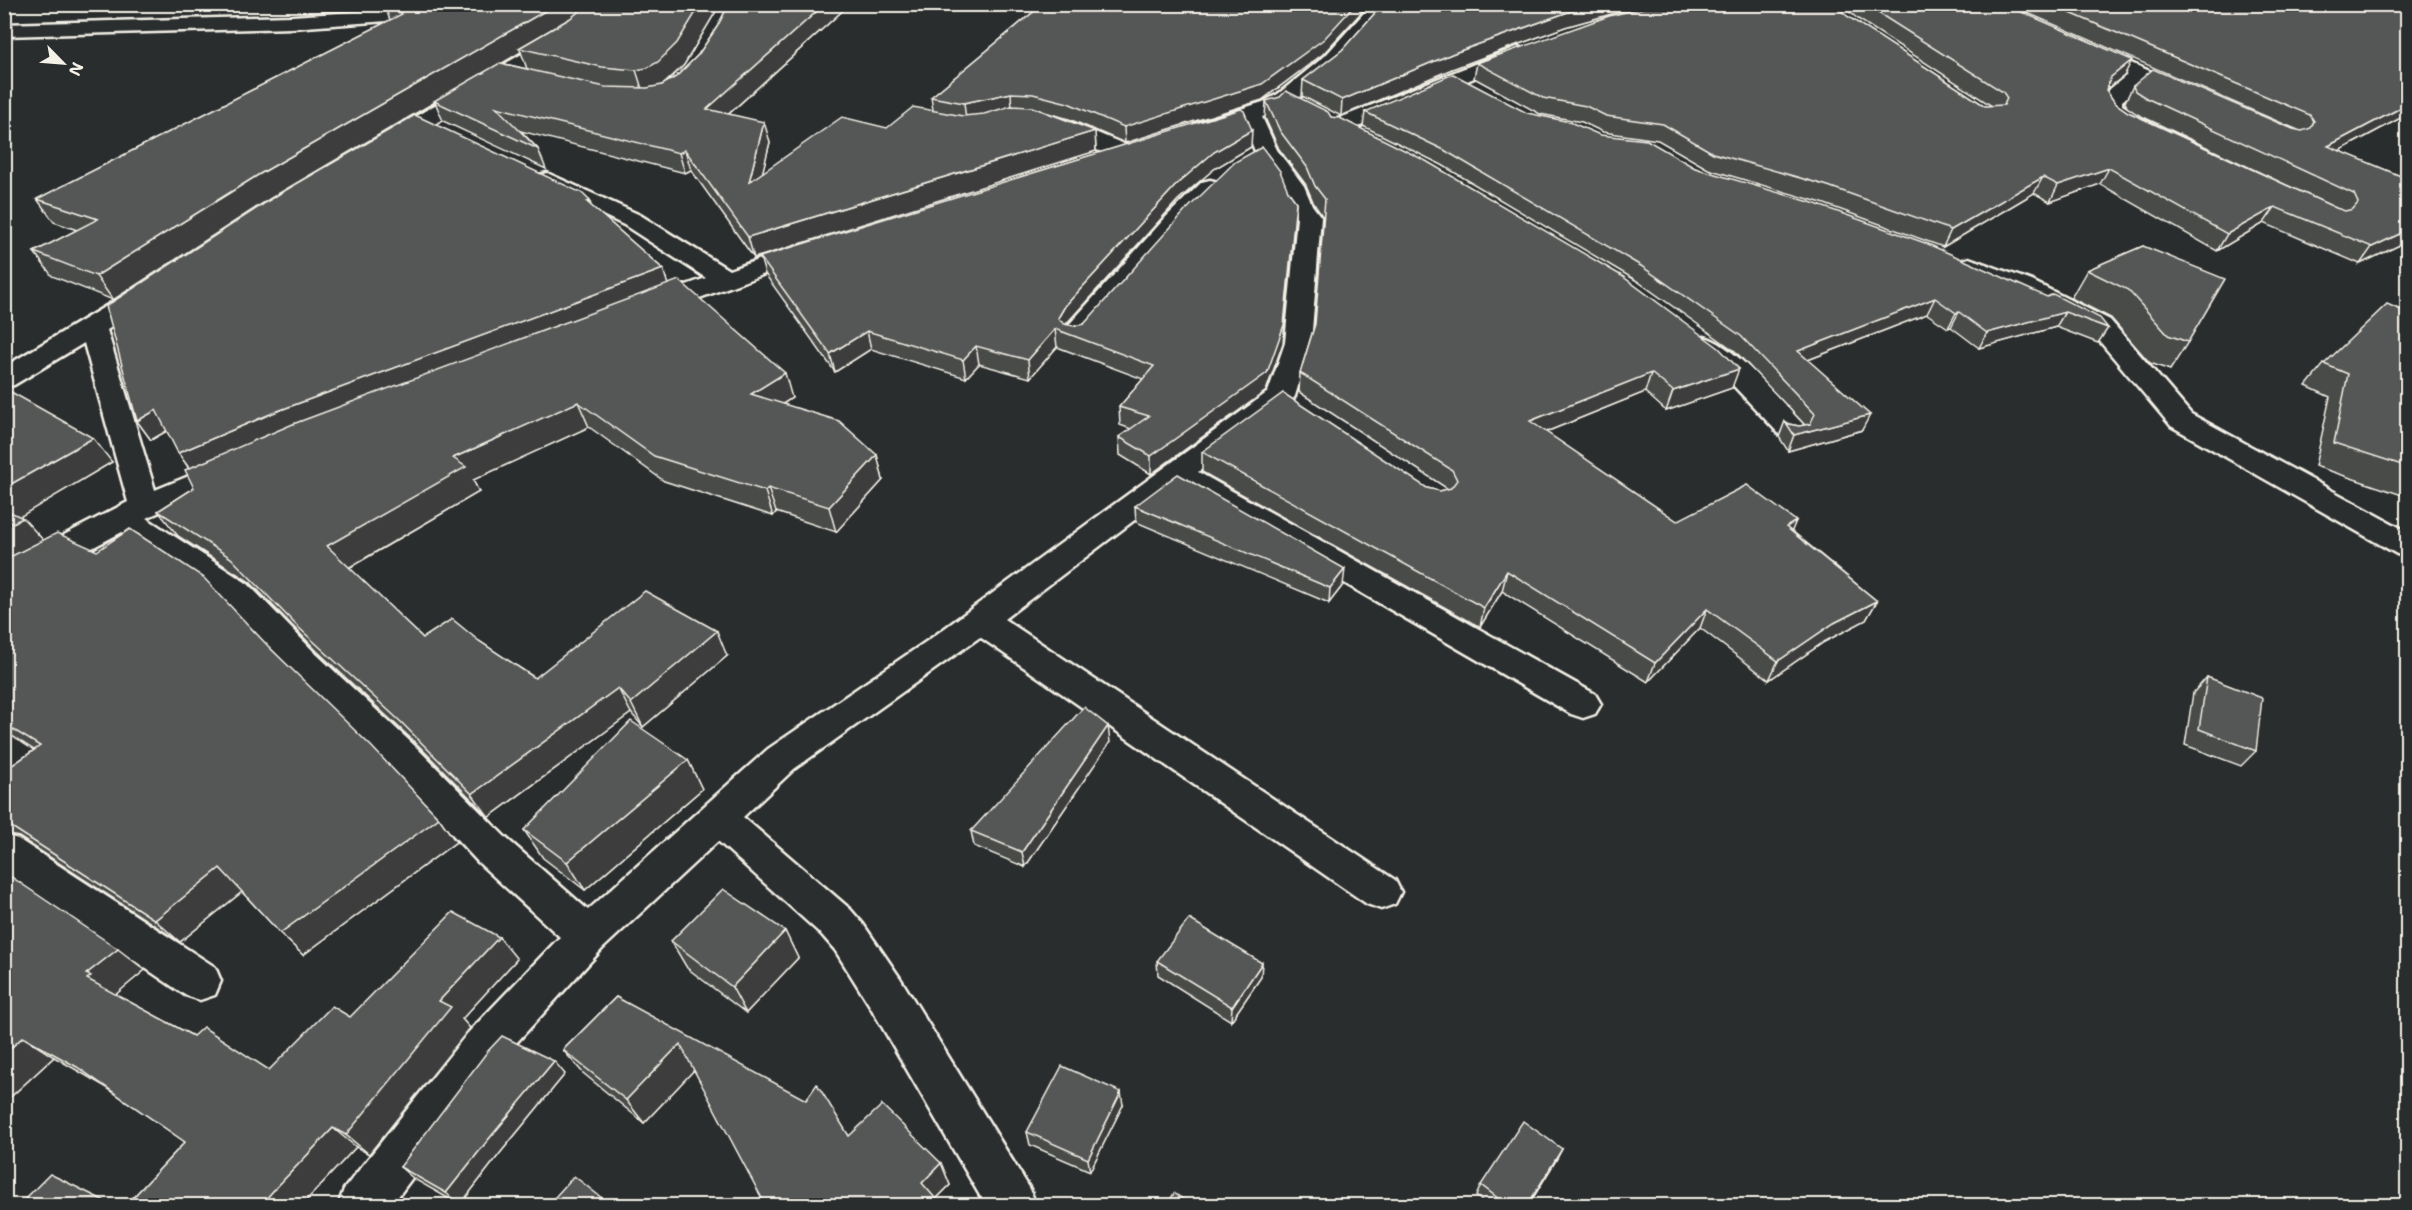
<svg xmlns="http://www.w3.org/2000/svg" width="2412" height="1210" font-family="'Shantell Sans',sans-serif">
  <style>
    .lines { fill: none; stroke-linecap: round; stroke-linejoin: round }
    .street-casing { stroke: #f4f1e8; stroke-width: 5 }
    .street { fill: #2a2d2e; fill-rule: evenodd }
    .wall { fill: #494b4a; stroke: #f4f1e8; stroke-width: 1.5; fill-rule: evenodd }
    .shaded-wall { fill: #3c3d3c; stroke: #f4f1e8; stroke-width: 1.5 }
    .building { fill: #555756; stroke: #f4f1e8; stroke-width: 1.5 }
  </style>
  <rect width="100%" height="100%" fill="#2a2d2e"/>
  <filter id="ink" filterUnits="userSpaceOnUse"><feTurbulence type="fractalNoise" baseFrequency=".0167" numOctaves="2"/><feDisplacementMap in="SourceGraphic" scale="12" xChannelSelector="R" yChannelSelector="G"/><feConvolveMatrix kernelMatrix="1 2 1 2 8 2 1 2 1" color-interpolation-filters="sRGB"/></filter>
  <g filter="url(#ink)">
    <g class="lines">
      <defs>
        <g id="street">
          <path d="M600 4H622L575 39 395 148 387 150 379 148 376 143 379 138 561 31Z"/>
          <path d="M1372 4H1392C1365 43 1306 103 1262 117L1277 150 1304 186 1312 205 1321 217 1311 343 1295 396 1291 402 1198 472 1595 694 1601 704 1595 714 1583 718 1571 714 1178 487 1004 619 1395 880 1401 892 1395 904 1381 909 1367 904 980 637 794 769 743 817 850 909 863 924 900 978 1030 1189 1036 1206H986L870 1006 835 950 822 935 718 841 602 949 497 1064 391 1206H338L344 1189 467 1034 560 937 478 862 391 768 291 671 224 600 122 532 15 589 4 593V566L128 502 84 343 14 385 4 387V367L138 287 147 284 156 287 160 292 156 297 107 330 155 490 235 457 246 460 250 467 246 474 146 518 248 584 315 653 417 748 506 838 588 910 768 749 930 639 1268 392 1285 343 1297 218 1289 207 1281 187 1255 151 1245 126 1241 123 1204 135 1196 133 1193 128 1196 123 1263 102 1278 94 1325 56Z"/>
          <path d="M434 7 441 9 444 13 441 17 292 28 4 36V24L292 16Z"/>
          <path d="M2086 44 2192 89 2196 93 2192 97 2185 99 2178 97 2144 83 2122 101V105L2149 122 2152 127 2149 132C2130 136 2110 120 2100 105L2104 94 2127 75 2079 54 2076 50 2079 46Z"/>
          <path d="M1517 47 1524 49 1527 53 1524 57 1346 132 1338 134 1330 132 1327 127 1330 122Z"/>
          <path d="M1052 118 1078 125 1131 147 1134 152 1131 157 1123 159 1115 157 1044 130 1041 125 1044 120Z"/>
          <path d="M547 173 640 215 729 270 804 244 813 246 816 251 813 256 659 313 650 315 641 313 637 307 641 301 706 278 624 225 539 185 535 180 539 175Z"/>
          <path d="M1210 180 1218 182 1222 187 1218 192 1185 226 1084 340 1075 342 1066 340 1062 334 1066 328 1167 216 1202 182Z"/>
          <path d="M1969 258 2032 281 2110 320 2191 414 2408 532V557L2397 554 2171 426 2092 332 2014 291 1960 271 1956 266 1960 261Z"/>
          <path d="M1704 337C1736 345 1779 400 1803 424L1807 431 1803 438 1793 440 1783 438 1714 365 1694 351 1691 345 1694 339Z"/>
          <path d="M4 835 18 839 215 967 221 981 215 995 200 1000 185 995 4 872Z"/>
        </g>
      </defs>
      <use href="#street" class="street-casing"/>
      <use href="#street" class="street"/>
    </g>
    <g class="wall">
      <path d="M361 4H717L718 8 684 65 666 83 676 77 698 55 717 27 729 4H850L729 114 770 142 762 173 887 128 933 110 931 97 1043 4H1369L1323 54 1262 100 1125 143 1069 119 1048 113 1095 131 1096 151 754 258 691 170 685 173 521 131 538 149 546 169 443 121 435 102 271 198 113 300 52 276 34 252 77 230 54 222 37 199 390 20 385 7 367 8ZM521 52 527 69 501 63Z"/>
      <path d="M1383 4H1647L1565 27 1452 69 1341 116 1302 96 1303 80 1342 50Z"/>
      <path d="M1840 4H2003L2124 76 2107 89 2106 90 2115 103 2128 112 2337 209 2137 114 2127 107 2125 102 2133 86 2298 130 2007 4H2408V114L2339 151 2408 179V241L2360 264 2264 223 2217 251 2100 184 2050 202 2034 193 1943 247 1822 203 1708 169 1658 140 1603 132 1582 122 1540 114 1474 78 1477 63 1847 16 1985 106H1992L1858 19Z"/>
      <path d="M1266 101 1331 117 1732 388 1666 411 1645 392 1546 432 1677 521 1792 531 1877 601 1866 620 1824 642 1769 680 1700 628 1648 682 1502 591 1480 627 1202 472V452L1427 488 1440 491 1448 489 1299 392 1300 373 1315 324 1323 217 1314 204 1306 185 1279 149 1265 118Z"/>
      <path d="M1365 112 1527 113 1600 135 1695 168 2108 328 2098 343 2056 327 1979 348 1951 327 1948 328 1927 314 1808 360 1862 430 1788 451 1779 437 1785 421 1789 424 1799 426 1805 425 1735 351 1637 281 1442 165 1363 126Z"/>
      <path d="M1251 147 1214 169 1178 200 1066 325 1074 326 1084 324 1288 191 1296 202 1283 343 1266 391 1151 474 1120 455 1119 437 1131 429 1120 425 1119 407 1143 379 1057 347 1030 378 979 364 966 378 871 349 835 372 765 274 760 257Z"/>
      <path d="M590 201 591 206 663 269 668 284 792 398 783 404 877 455 883 480 836 532 776 512 773 516 664 481 589 427 473 480 479 492 349 568 423 638 479 641 535 678 727 656 643 727 631 713 489 817 419 746 317 651 250 582 178 536 158 511 194 488 189 469 167 431 151 440 137 421Z"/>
      <path d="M2143 246 2188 342 2170 370 2150 363 2111 318 2071 298 2087 270Z"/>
      <path d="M2408 313V497L2315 466 2330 397 2306 386 2324 364Z"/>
      <path d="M4 388 112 462 20 516 43 540 270 648 439 818 456 842 303 955 280 933 242 892 180 942 19 837 4 834V771L34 750 4 731Z"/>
      <path d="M1135 506 1343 585 1329 603 1136 522Z"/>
      <path d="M2207 677 2256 751 2241 766 2185 745 2193 693Z"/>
      <path d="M1110 742 1025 867 974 846 971 831Z"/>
      <path d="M688 760 702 789 585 890 543 858 524 830Z"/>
      <path d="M4 872 145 970 115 994 193 1036 269 1070 350 1017 517 959 462 1019 470 1028 369 1154 356 1147 301 1206H125L185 1142 104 1086 54 1057 4 1103Z"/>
      <path d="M785 931 798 958 746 1013 687 968 671 941Z"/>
      <path d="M1157 961 1261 977 1231 1021 1158 975Z"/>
      <path d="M616 997 849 1136 941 1163 950 1185 936 1199 694 1070 644 1123 583 1073 563 1050Z"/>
      <path d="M565 1074 501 1152 460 1205 414 1179 400 1167Z"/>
      <path d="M1123 1105 1090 1171 1030 1145 1027 1132Z"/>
      <path d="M1562 1149 1555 1162 1528 1206H1488L1476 1196 1481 1185Z"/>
    </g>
    <g class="shaded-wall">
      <path d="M557 4H595L519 48 521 52 436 102 434 101 435 102 271 198 113 300 96 276 258 175Z"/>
      <path d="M701 4H717L718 8 684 65 664 84 643 92 636 70Z"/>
      <path d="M825 4H850L713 128 707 109Z"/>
      <path d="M1356 4H1369L1323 54 1262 100 1125 143 1124 127Z"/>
      <path d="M1596 4H1647L1565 27 1452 69 1341 116 1342 100 1454 53 1568 12Z"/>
      <path d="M2132 60 2124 76 2103 92 2111 77Z"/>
      <path d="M1011 93 1012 109 966 119 964 103Z"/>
      <path d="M2408 104V114L2318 162 2328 146Z"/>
      <path d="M764 122 770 142 755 203 749 182Z"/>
      <path d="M1252 130 1251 147 1214 169 1178 200 1066 324 1062 332 1058 318 1065 306 1178 183 1214 152Z"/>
      <path d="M1095 131 1096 151 754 258 748 237Z"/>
      <path d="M685 150 691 170 685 173 679 153Z"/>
      <path d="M2109 168 2100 184 2050 202 2058 185Z"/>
      <path d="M2043 177 2034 193 1943 247 1951 230Z"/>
      <path d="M1296 202 1283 343 1266 391 1151 474V456Z"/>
      <path d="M2275 207 2264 223 2217 251 2227 234Z"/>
      <path d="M2408 230V241L2360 264 2372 247Z"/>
      <path d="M663 269 669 288 192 472 178 453 275 412Z"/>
      <path d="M1935 298 1927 314 1792 366 1798 351Z"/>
      <path d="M1959 312 1951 327 1948 328 1956 313Z"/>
      <path d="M2065 312 2056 327 1979 348 1987 333Z"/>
      <path d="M1055 329 1057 347 1030 378 1028 360Z"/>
      <path d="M867 331 871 349 835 372 830 354Z"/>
      <path d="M976 346 979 364 966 378 963 360Z"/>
      <path d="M1739 369 1732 388 1666 411 1673 391Z"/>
      <path d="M785 373 792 398 759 419 751 394Z"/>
      <path d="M1651 373 1645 392 1526 440 1530 421Z"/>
      <path d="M578 402 589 427 473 480 479 492 343 571 327 546 453 458Z"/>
      <path d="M156 410 170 429 151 440 137 421Z"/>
      <path d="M1870 415 1862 430 1788 451 1794 435Z"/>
      <path d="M93 438 112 462 6 525 4 523V488Z"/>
      <path d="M877 455 883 480 836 532 829 507Z"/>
      <path d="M768 488 776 512 773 516 765 491Z"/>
      <path d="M23 518 45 542 4 563V527Z"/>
      <path d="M1796 521 1788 540 1786 527Z"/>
      <path d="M1345 569 1343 585 1329 603 1330 588Z"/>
      <path d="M1507 571 1502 591 1480 627 1484 608Z"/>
      <path d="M1877 601 1866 620 1824 642 1769 680 1778 661 1834 623Z"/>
      <path d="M1707 609 1700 628 1648 682 1655 663Z"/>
      <path d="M717 631 727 656 643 727 631 703Z"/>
      <path d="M618 688 631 713 489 817 472 794Z"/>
      <path d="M1108 726 1110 742 1025 867 1022 852Z"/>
      <path d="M688 760 702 789 585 890 567 862Z"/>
      <path d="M439 818 456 842 303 955 280 933Z"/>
      <path d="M220 868 243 891 180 942 155 920Z"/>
      <path d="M785 931 798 958 746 1013 732 987Z"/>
      <path d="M499 937 517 959 462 1019 470 1028 369 1154 346 1135 439 1001Z"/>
      <path d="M118 949 145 970 115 995 87 979 86 974Z"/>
      <path d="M1262 963 1261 977 1231 1021 1232 1007Z"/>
      <path d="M23 1037 54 1057 4 1103V1054Z"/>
      <path d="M680 1044 696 1068 644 1123 626 1100Z"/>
      <path d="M554 1061 565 1074 501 1152 460 1205 446 1193 488 1140Z"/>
      <path d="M1121 1092 1123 1105 1090 1171 1088 1159Z"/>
      <path d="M333 1128 356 1147 301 1206H260L272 1192Z"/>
      <path d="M1562 1149 1555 1162 1528 1206H1527Z"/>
      <path d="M941 1163 950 1185 931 1204 922 1183Z"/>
    </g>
    <g class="building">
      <path d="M387 4H557L258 175 96 276 34 252 98 219 37 199 402 14Z"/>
      <path d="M589 4H701L677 43 658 62 647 68 636 70 602 67 519 48 569 19Z"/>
      <path d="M729 4H825L707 109 764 122 749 182 842 117 887 128 913 107 963 116 984 114 1011 106 1032 107 1095 131 748 237 685 150 679 153 496 107 538 149 434 101 500 63 605 87 647 88 662 85 676 77 698 55 717 27Z"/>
      <path d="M1043 4H1356L1324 39 1262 84 1124 127 1068 103 1033 94 1011 93 964 103 931 97Z"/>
      <path d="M1383 4H1596L1568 12 1454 53 1342 100 1303 80 1342 50Z"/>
      <path d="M1660 4H1834L1847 16 1985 106 2004 105 2007 98 2003 92 1864 4H2003L2132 60 2111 77 2106 90 2115 103 2128 112 2336 208 2345 211 2353 209 2358 203 2354 194 2146 98 2135 91 2133 86 2153 69 2293 129 2302 131 2311 128 2314 121 2310 115 2049 4H2408V104L2328 146 2408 179V230L2372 247 2275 207 2227 234 2109 168 2058 185 2043 177 1951 230 1828 186 1713 153 1663 124 1606 116 1586 106 1543 98 1477 63 1609 16Z"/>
      <path d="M1453 74 1527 113 1570 122 1600 135 1647 140 1695 168 1810 202 1928 244 2047 297 2053 294 2100 318 2108 328 2065 312 1987 333 1959 312 1956 313 1935 298 1798 351 1870 415 1794 435 1785 421 1789 424 1799 426 1810 424 1815 414 1741 336 1641 266 1444 150 1365 112Z"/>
      <path d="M1286 91 1328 112 1331 117 1340 118 1426 161 1622 276 1719 348 1739 369 1673 391 1651 373 1530 421 1677 521 1747 485 1796 521 1786 527 1877 601 1834 623 1778 661 1707 609 1655 663 1507 571 1484 608 1202 452 1283 393 1427 488 1440 491 1451 488 1457 480 1452 470 1300 373 1315 324 1325 199 1315 186 1307 167 1280 131 1266 101 1280 97Z"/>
      <path d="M1241 109 1244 111 1252 130 1214 152 1178 183 1065 306 1058 318 1064 324 1074 326 1084 324 1186 210 1235 162 1262 147 1280 171 1288 191 1296 202 1284 325 1267 373 1151 456 1119 437 1149 416 1119 407 1154 366 1055 329 1028 360 976 346 963 360 867 331 830 354 760 257Z"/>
      <path d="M415 115 582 193 590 201 587 202 663 269 275 412 178 453 156 410 137 421 106 306 279 194Z"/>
      <path d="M2143 246 2225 279 2188 342 2168 335 2128 290 2087 270Z"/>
      <path d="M679 280 785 373 751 394 839 421 877 455 829 507 768 488 765 491 654 456 578 402 453 458 466 467 327 546 423 638 452 619 479 641 535 678 645 591 717 631 631 703 618 688 472 794 401 722 298 627 231 558 158 511 194 488 185 470 293 424Z"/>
      <path d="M2387 304 2408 313V467L2334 443 2348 374 2324 364Z"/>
      <path d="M4 388 93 438 4 488Z"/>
      <path d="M1178 474 1345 569 1330 588 1135 506Z"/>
      <path d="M4 509 23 518 4 527Z"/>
      <path d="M130 529 203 577 270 648 371 746 439 818 280 933 220 868 155 920 4 822V771L40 746 4 724V560L57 533 97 551Z"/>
      <path d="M2207 677 2262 698 2256 751 2199 729Z"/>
      <path d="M1084 707 1108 726 1022 852 971 831Z"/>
      <path d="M631 721 688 760 567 862 524 830Z"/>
      <path d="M4 872 118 949 86 974 91 976 87 979 193 1036 203 1027 269 1070 332 1006 350 1017 453 912 499 937 439 1001 451 1007 346 1135 333 1128 272 1192 260 1206H125L185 1142 77 1067 23 1037 4 1054Z"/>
      <path d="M723 889 785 931 732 987 671 941Z"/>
      <path d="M1189 919 1262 963 1232 1007 1157 961Z"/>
      <path d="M616 997 806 1100 817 1084 849 1136 882 1105 941 1163 922 1183 942 1206H766L680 1044 626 1100 563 1050Z"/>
      <path d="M502 1036 554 1061 488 1140 446 1193 400 1167 487 1052Z"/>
      <path d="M1062 1066 1121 1092 1088 1159 1027 1132Z"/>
      <path d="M1523 1121 1562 1149 1527 1206H1508L1481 1185Z"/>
      <path d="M50 1174 115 1206H18Z"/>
      <path d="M574 1176 612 1206H547Z"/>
      <path d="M1174 1193 1193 1206H1167Z"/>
    </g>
  </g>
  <rect width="2412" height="1210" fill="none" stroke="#2a2d2e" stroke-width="24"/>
  <rect x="12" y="12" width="2388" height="1186" fill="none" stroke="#f4f1e8" stroke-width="2" filter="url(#ink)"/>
  <g transform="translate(63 63) rotate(115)" stroke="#2a2d2e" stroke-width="4.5" paint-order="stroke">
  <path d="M0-4.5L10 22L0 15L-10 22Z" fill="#f4f1e8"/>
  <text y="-9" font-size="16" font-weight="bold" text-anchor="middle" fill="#f4f1e8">N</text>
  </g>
</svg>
